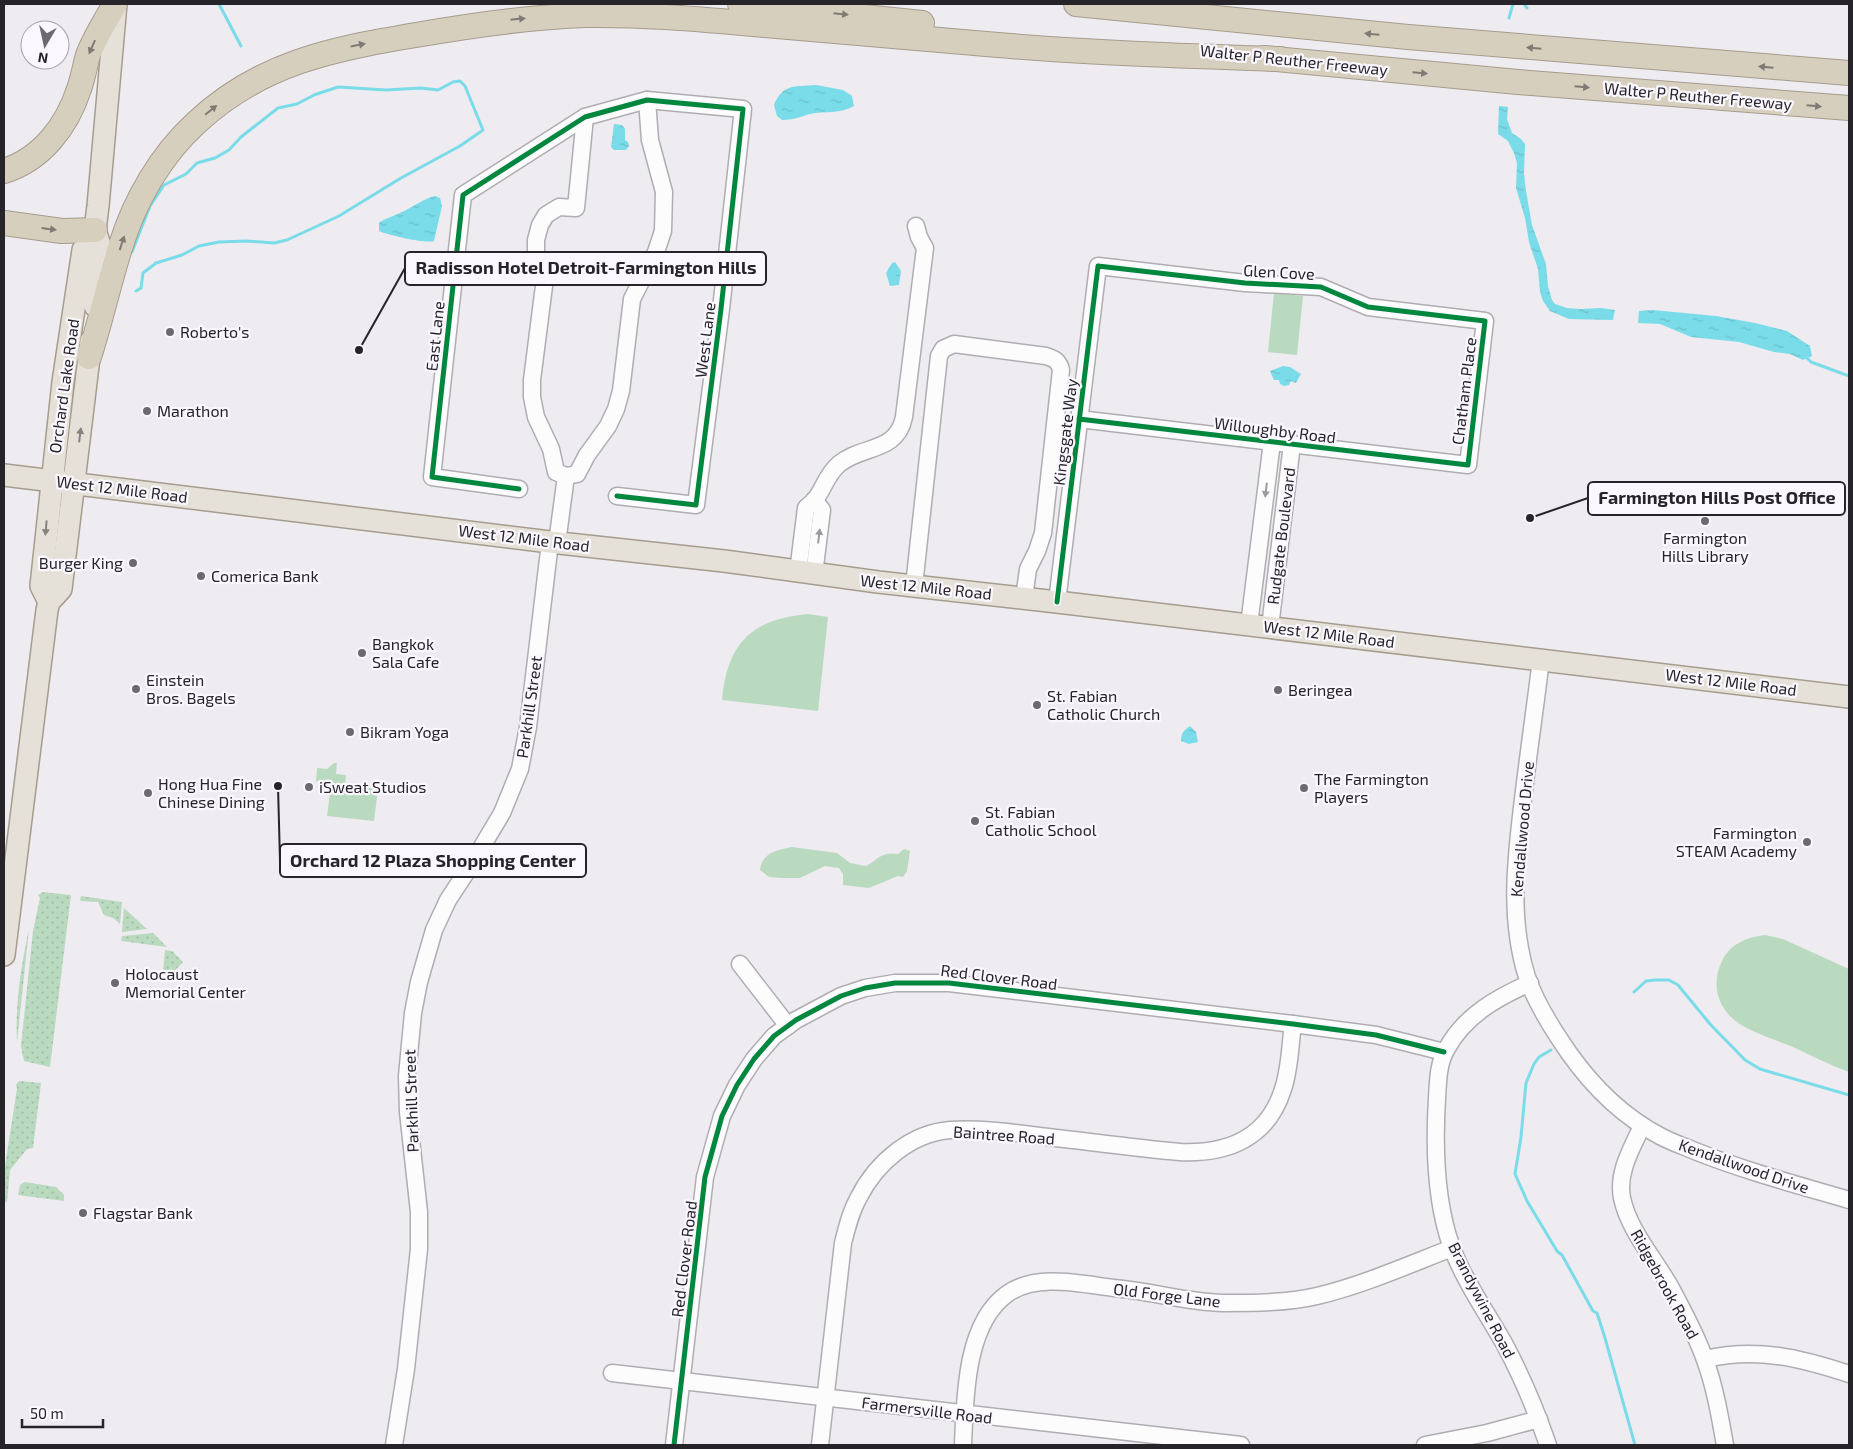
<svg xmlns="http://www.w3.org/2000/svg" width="1853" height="1449" font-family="'Exo 2',sans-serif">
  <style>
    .grass { fill: url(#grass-dots) }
    .park { fill: #badabf }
    .water { fill: url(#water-ripples) }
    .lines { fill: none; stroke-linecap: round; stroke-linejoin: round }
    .stream { stroke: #7bdce9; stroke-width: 3 }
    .minor-casing { stroke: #afadb2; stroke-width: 19 }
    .major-casing { stroke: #a69c8d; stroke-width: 24 }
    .highway-casing { stroke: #a69c8d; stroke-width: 26 }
    .minor { stroke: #fcfcfd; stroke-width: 16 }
    .major { stroke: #e6e1d8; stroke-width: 21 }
    .highway { stroke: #d7cfbe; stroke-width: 24 }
    .cycleway-casing { stroke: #faf7fe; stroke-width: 8 }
    .cycleway { stroke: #00873e; stroke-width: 5 }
    .oneway { fill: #7f7a74 }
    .oneway2 { fill: #868280 }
    .oneway3 { fill: #9c9b9e }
    .poi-dot { fill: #6d6a6f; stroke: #faf7fe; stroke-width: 2 }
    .labels { text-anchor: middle; stroke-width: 4.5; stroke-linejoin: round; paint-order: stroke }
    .street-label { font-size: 16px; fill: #272429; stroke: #faf7fe }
    .poi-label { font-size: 16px; fill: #272429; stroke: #faf7fe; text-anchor: start }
    .leader { fill: none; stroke: #272429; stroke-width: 2 }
    .callout-dot { fill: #272429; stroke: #faf7fe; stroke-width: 2 }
    .callout { fill: #faf7fe; stroke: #272429; stroke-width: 2 }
    .callout-label { font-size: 18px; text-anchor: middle; font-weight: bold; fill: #272429 }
  </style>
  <defs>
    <pattern id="grass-dots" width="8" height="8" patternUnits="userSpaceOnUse" patternTransform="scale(1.25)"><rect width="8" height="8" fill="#badabf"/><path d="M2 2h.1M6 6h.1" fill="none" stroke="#a0bba4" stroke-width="1.8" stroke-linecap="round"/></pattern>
    <pattern id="water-ripples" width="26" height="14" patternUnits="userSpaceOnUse" patternTransform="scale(1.25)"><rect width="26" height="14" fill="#7bdce9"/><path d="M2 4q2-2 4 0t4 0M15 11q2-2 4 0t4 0" fill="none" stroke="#6abdc8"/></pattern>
  </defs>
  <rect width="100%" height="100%" fill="#eeebf1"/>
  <g class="grass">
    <path d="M43 892 71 895 50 1067 24 1061 21 1046 33 931 40 898 38 895Z"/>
    <path d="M81 896 122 902 120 924 113 918 104 915 98 902 80 901Z"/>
    <path d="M124 908 147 929 122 932Z"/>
    <path d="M29 929 17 1042C15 1004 21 966 29 929Z"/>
    <path d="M153 933 167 947 121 941 122 936Z"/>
    <path d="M165 950 172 951 183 962 172 974 163 972Z"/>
    <path d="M20 1081 41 1083 33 1148 27 1149 10 1170 7 1202 4 1201 5 1166 17 1089 16 1084Z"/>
    <path d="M25 1182 56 1187 64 1195V1201L18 1195 20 1185Z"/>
  </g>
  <g class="park">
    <path d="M1274 293 1303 296 1297 355 1268 352Z"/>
    <path d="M808 614 828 617 818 711 722 700C727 643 752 619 808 614Z"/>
    <path d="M334 763H337L336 774 346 775 345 785 378 789 374 821 327 816 330 793 323 792 324 782 316 781 317 768 327 769Z"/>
    <path d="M792 847 837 853 850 863 866 866C878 860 881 851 898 854L904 849 910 851 907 871 903 877 898 876 869 888 843 885V874L839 868 825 866 800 878H781L769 877 760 870C762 852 778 850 792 847Z"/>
    <path d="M1765 935 1783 939 1849 969V1072C1830 1065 1812 1056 1793 1047 1774 1039 1742 1030 1729 1015 1715 1000 1713 979 1722 961 1730 944 1747 937 1765 935Z"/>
  </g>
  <g class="water">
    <path d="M816 85 843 90 852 96 854 106C840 114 825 111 810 114 800 117 792 120 782 120L777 116 774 105C783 83 795 87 816 85Z"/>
    <path d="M1499 106 1508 107 1507 119 1512 133 1521 139 1525 144 1524 173 1526 191 1532 225 1546 264 1548 286 1552 300 1555 304 1567 308 1581 309 1601 308 1615 310 1613 320 1569 319 1550 311 1543 301 1540 292 1538 269 1529 242 1525 218 1516 188 1517 163 1514 153 1508 141 1498 134Z"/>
    <path d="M614 124 622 125 625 129V140L628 142 629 146 626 150H614L611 147Z"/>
    <path d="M435 196 440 198 442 206 434 241C427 244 387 235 379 231V223C385 218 394 216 402 212 413 207 423 199 435 196Z"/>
    <path d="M895 262 901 271 899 285 890 286 886 273 892 263Z"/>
    <path d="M1653 310 1716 316 1755 323 1787 331 1810 346 1812 356 1803 360 1790 354 1774 352 1739 342 1691 337 1660 324 1638 323 1639 311Z"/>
    <path d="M1283 366 1290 367 1301 374 1296 383 1291 381 1289 385 1284 386 1280 384 1279 380H1274L1270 371Z"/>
    <path d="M1190 726 1196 732 1198 742 1189 744 1181 741C1181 733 1184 730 1190 726Z"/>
  </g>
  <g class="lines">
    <g class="stream">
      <path d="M219 4 241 46"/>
      <path d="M1524 4 1527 8"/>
      <path d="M1509 18 1513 4"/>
      <path d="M132 252 150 206 164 185 186 174 197 163 215 158 229 150 241 137 278 108 297 104 314 95 338 87 386 90 421 88 438 90 453 82 460 81 465 86 483 130 460 146 401 178 339 216 287 240 274 243 246 241 219 242 199 246 182 255 156 263 143 273 141 288 136 291"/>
      <path d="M1805 356 1811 362 1849 376"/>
      <path d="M1634 992 1646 981 1655 980H1669L1678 985 1710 1024 1745 1060 1760 1069 1849 1095"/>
      <path d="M1551 1050 1539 1057 1534 1064 1526 1083 1521 1137 1515 1174 1527 1201 1557 1251 1562 1255 1593 1311 1597 1313 1605 1338 1635 1445"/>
    </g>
    <defs>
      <g id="minor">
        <path d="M566 476 577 474 587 455 608 426 616 409 621 391 632 299 656 252 663 231 664 192 650 140 647 100"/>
        <path d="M566 476 556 472 551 449 536 417 532 397V380L545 278 536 259V240L540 225 546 215 559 207 576 208 585 117"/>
        <path d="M519 489 432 477 463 195 585 117 647 100 743 109 721 309 696 505 617 496"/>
        <path d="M557 543 566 476"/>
        <path d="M798 572 806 508C809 505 812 503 815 500 824 488 827 474 839 464 862 445 897 453 904 417L925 248 919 237 916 226"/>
        <path d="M814 574 822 510 814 500"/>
        <path d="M914 586 939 356 943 349 954 344 1046 356C1055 359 1059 361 1061 370L1043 533 1037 551 1028 569 1024 598"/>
        <path d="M1057 602 1098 266 1245 283 1321 287 1368 307 1485 321 1468 465 1079 419"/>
        <path d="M1249 625 1272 442"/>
        <path d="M1270 627 1292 444"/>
        <path d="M1541 659C1536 701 1530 742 1525 783 1517 848 1507 914 1527 977 1536 1004 1553 1030 1569 1053 1593 1087 1624 1117 1660 1136 1671 1142 1683 1146 1695 1151 1745 1171 1798 1185 1849 1200"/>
        <path d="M740 964 788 1026"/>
        <path d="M1530 983C1496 998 1464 1016 1446 1050 1438 1064 1438 1083 1437 1098 1434 1147 1435 1202 1452 1248 1465 1282 1487 1313 1505 1345 1522 1377 1536 1410 1548 1445"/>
        <path d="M1642 1126C1632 1148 1617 1172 1622 1198 1629 1231 1655 1259 1671 1288 1683 1311 1697 1336 1705 1360 1715 1387 1720 1417 1725 1445"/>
        <path d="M1705 1359C1757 1347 1800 1358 1849 1374"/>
        <path d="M612 1373 1241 1445"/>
        <path d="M394 1445 406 1369 419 1249V1212L408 1112 407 1076 413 1013 419 982 434 930 448 900 471 865 502 813 520 769 528 727 550 542"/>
        <path d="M674 1445 705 1177 722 1116 737 1085 754 1059 774 1036 796 1020 841 996 865 988 895 983H949L1293 1024 1376 1035 1444 1052"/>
        <path d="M820 1445 843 1243C847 1227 851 1211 859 1197 876 1163 911 1133 950 1130 983 1128 1016 1133 1048 1137 1092 1142 1136 1148 1180 1152 1228 1154 1268 1138 1283 1089 1290 1069 1290 1045 1293 1024"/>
        <path d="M963 1445C965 1399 965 1324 1007 1294 1036 1273 1081 1284 1114 1288 1150 1291 1186 1302 1223 1303 1253 1303 1287 1303 1317 1296 1363 1285 1408 1265 1452 1248"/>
        <path d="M1425 1445 1487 1433 1539 1419"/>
      </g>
      <g id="major">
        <path d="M95 230 103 254 95 306"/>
        <path d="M4 475 550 542 724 561 878 582 1057 602 1849 697"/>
        <path d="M49 602 41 586 63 382 83 250 95 230 98 206 116 4"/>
        <path d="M4 955 47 610 49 602 61 589 91 341"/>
      </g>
      <g id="highway">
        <path d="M740 4 922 23"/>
        <path d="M1076 4 1408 37 1849 73"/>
        <path d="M1264 58 1518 82 1849 108"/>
        <path d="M4 171C42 159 67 126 79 89 83 78 85 66 88 55 95 37 106 20 115 4"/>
        <path d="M4 223 62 231 95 230"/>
        <path d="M89 357C101 320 109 282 121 245 135 200 161 155 196 123 260 63 332 49 416 35 473 25 529 17 586 15 646 14 706 20 765 25 843 32 921 39 998 45 1092 53 1186 56 1280 59"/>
      </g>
    </defs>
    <use href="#minor" class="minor-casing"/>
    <use href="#major" class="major-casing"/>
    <use href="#highway" class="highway-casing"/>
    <use href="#minor" class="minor"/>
    <use href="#major" class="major"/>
    <use href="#highway" class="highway"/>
    <defs>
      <g id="cycleway">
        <path d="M519 489 432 477 463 195 585 117 647 100 743 109 721 309 696 505 617 496"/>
        <path d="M1057 602 1098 266 1245 283 1321 287 1368 307 1485 321 1468 465 1079 419"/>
        <path d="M674 1445 705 1177 722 1116 737 1085 754 1059 774 1036 796 1020 841 996 865 988 895 983H949L1293 1024 1376 1035 1444 1052"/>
      </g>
    </defs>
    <use href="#cycleway" class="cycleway-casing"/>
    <use href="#cycleway" class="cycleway"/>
  </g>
  <defs><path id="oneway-solid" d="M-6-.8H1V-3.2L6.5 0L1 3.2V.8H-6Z" transform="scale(1.25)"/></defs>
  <g class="oneway">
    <use href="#oneway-solid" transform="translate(841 14) rotate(6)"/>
    <use href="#oneway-solid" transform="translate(518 19) rotate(-6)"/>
    <use href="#oneway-solid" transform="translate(1372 34) rotate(-175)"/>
    <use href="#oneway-solid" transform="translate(358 45) rotate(-11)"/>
    <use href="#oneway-solid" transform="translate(92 47) rotate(114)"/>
    <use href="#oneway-solid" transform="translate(1534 48) rotate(-175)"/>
    <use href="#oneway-solid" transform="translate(1766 67) rotate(-175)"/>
    <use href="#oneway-solid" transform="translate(1420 73) rotate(5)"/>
    <use href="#oneway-solid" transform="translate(1582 87) rotate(5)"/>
    <use href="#oneway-solid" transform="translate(1814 106) rotate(5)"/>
    <use href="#oneway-solid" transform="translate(211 110) rotate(-39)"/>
    <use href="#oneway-solid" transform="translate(49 229) rotate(7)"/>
    <use href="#oneway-solid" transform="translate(122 243) rotate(-72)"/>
  </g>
  <g class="oneway2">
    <use href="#oneway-solid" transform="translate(80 435) rotate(-83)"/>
    <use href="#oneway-solid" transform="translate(46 528) rotate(95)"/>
  </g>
  <g class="oneway3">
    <use href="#oneway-solid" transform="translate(1266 490) rotate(97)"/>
    <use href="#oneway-solid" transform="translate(819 536) rotate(-83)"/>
  </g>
  <g class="poi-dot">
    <circle cx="170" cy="332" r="5"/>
    <circle cx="147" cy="411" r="5"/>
    <circle cx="1705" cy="521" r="5"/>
    <circle cx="133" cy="563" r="5"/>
    <circle cx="201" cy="576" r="5"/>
    <circle cx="362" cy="653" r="5"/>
    <circle cx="136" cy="689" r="5"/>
    <circle cx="1278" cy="690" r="5"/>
    <circle cx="1037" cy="705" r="5"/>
    <circle cx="350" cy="732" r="5"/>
    <circle cx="309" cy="787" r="5"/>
    <circle cx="1304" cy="788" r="5"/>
    <circle cx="148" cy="793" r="5"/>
    <circle cx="975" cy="821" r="5"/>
    <circle cx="1807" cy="842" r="5"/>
    <circle cx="115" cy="983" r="5"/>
    <circle cx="83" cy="1213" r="5"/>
  </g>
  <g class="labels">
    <g class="street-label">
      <text transform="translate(1294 60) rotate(6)" y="6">Walter P Reuther Freeway</text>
      <text transform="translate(1698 96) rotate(5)" y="6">Walter P Reuther Freeway</text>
      <text transform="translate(1279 272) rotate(3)" y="6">Glen Cove</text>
      <text transform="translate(435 336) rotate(-84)" y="6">East Lane</text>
      <text transform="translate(705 340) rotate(-83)" y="6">West Lane</text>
      <text transform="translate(64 386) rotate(-82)" y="6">Orchard Lake Road</text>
      <text transform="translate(1464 391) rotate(-83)" y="6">Chatham Place</text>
      <text transform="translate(1275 430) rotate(7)" y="6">Willoughby Road</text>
      <text transform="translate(1065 432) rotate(-83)" y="6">Kingsgate Way</text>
      <text transform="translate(122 489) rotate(7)" y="6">West 12 Mile Road</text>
      <text transform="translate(1281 536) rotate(-83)" y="6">Rudgate Boulevard</text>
      <text transform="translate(524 538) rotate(7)" y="6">West 12 Mile Road</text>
      <text transform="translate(926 587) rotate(6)" y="6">West 12 Mile Road</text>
      <text transform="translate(1329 634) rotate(7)" y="6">West 12 Mile Road</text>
      <text transform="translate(1731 682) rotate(7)" y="6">West 12 Mile Road</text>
      <text transform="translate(529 707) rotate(-82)" y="6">Parkhill Street</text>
      <text transform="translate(1522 829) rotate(-85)" y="6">Kendallwood Drive</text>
      <text transform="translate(999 977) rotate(7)" y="6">Red Clover Road</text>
      <text transform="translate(411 1101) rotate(-92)" y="6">Parkhill Street</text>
      <text transform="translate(1004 1135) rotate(4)" y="6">Baintree Road</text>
      <text transform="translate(1744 1166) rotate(19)" y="6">Kendallwood Drive</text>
      <text transform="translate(684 1259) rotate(-83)" y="6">Red Clover Road</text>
      <text transform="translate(1665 1284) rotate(61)" y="6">Ridgebrook Road</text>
      <text transform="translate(1167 1295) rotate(7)" y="6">Old Forge Lane</text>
      <text transform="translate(1482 1300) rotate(63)" y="6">Brandywine Road</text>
      <text transform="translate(927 1410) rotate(7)" y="6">Farmersville Road</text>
    </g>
    <g class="poi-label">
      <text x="180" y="338">Roberto's</text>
      <text x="157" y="417">Marathon</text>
      <text x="1705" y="544" text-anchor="middle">Farmington<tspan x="1705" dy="18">Hills Library</tspan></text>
      <text x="123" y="569" text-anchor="end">Burger King</text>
      <text x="211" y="582">Comerica Bank</text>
      <text x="372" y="650">Bangkok<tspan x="372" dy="18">Sala Cafe</tspan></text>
      <text x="146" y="686">Einstein<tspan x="146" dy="18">Bros. Bagels</tspan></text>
      <text x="1288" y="696">Beringea</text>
      <text x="1047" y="702">St. Fabian<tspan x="1047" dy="18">Catholic Church</tspan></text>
      <text x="360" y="738">Bikram Yoga</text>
      <text x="1314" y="785">The Farmington<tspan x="1314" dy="18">Players</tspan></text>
      <text x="158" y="790">Hong Hua Fine<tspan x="158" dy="18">Chinese Dining</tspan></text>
      <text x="319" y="793">iSweat Studios</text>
      <text x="985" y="818">St. Fabian<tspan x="985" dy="18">Catholic School</tspan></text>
      <text x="1797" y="839" text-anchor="end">Farmington<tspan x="1797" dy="18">STEAM Academy</tspan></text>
      <text x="125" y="980">Holocaust<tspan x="125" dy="18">Memorial Center</tspan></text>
      <text x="93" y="1219">Flagstar Bank</text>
    </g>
  </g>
  <path class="leader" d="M359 350L405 268M1530 518L1588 498M278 786L280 861"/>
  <g class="callout-dot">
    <circle cx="359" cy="350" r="5"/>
    <circle cx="1530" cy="518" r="5"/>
    <circle cx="278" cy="786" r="5"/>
  </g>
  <g class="callout">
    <rect x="405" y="252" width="361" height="33" rx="5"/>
    <rect x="1588" y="482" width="257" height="33" rx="5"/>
    <rect x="280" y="844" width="306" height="33" rx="5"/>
  </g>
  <g class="callout-label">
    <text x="586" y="274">Radisson Hotel Detroit-Farmington Hills</text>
    <text x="1717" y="504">Farmington Hills Post Office</text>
    <text x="433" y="867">Orchard 12 Plaza Shopping Center</text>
  </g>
  <rect width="1853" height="1449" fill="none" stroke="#272429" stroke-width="10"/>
  <g transform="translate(45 45) rotate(189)"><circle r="24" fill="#faf7fe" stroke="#a6a3a9"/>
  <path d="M0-4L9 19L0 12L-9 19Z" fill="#6d6a6f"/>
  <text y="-8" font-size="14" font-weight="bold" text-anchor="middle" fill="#272429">N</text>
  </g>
  <path d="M22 1419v8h81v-8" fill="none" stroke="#272429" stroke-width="2.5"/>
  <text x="30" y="1419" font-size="15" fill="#272429" stroke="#faf7fe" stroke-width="4" paint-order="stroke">50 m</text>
</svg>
